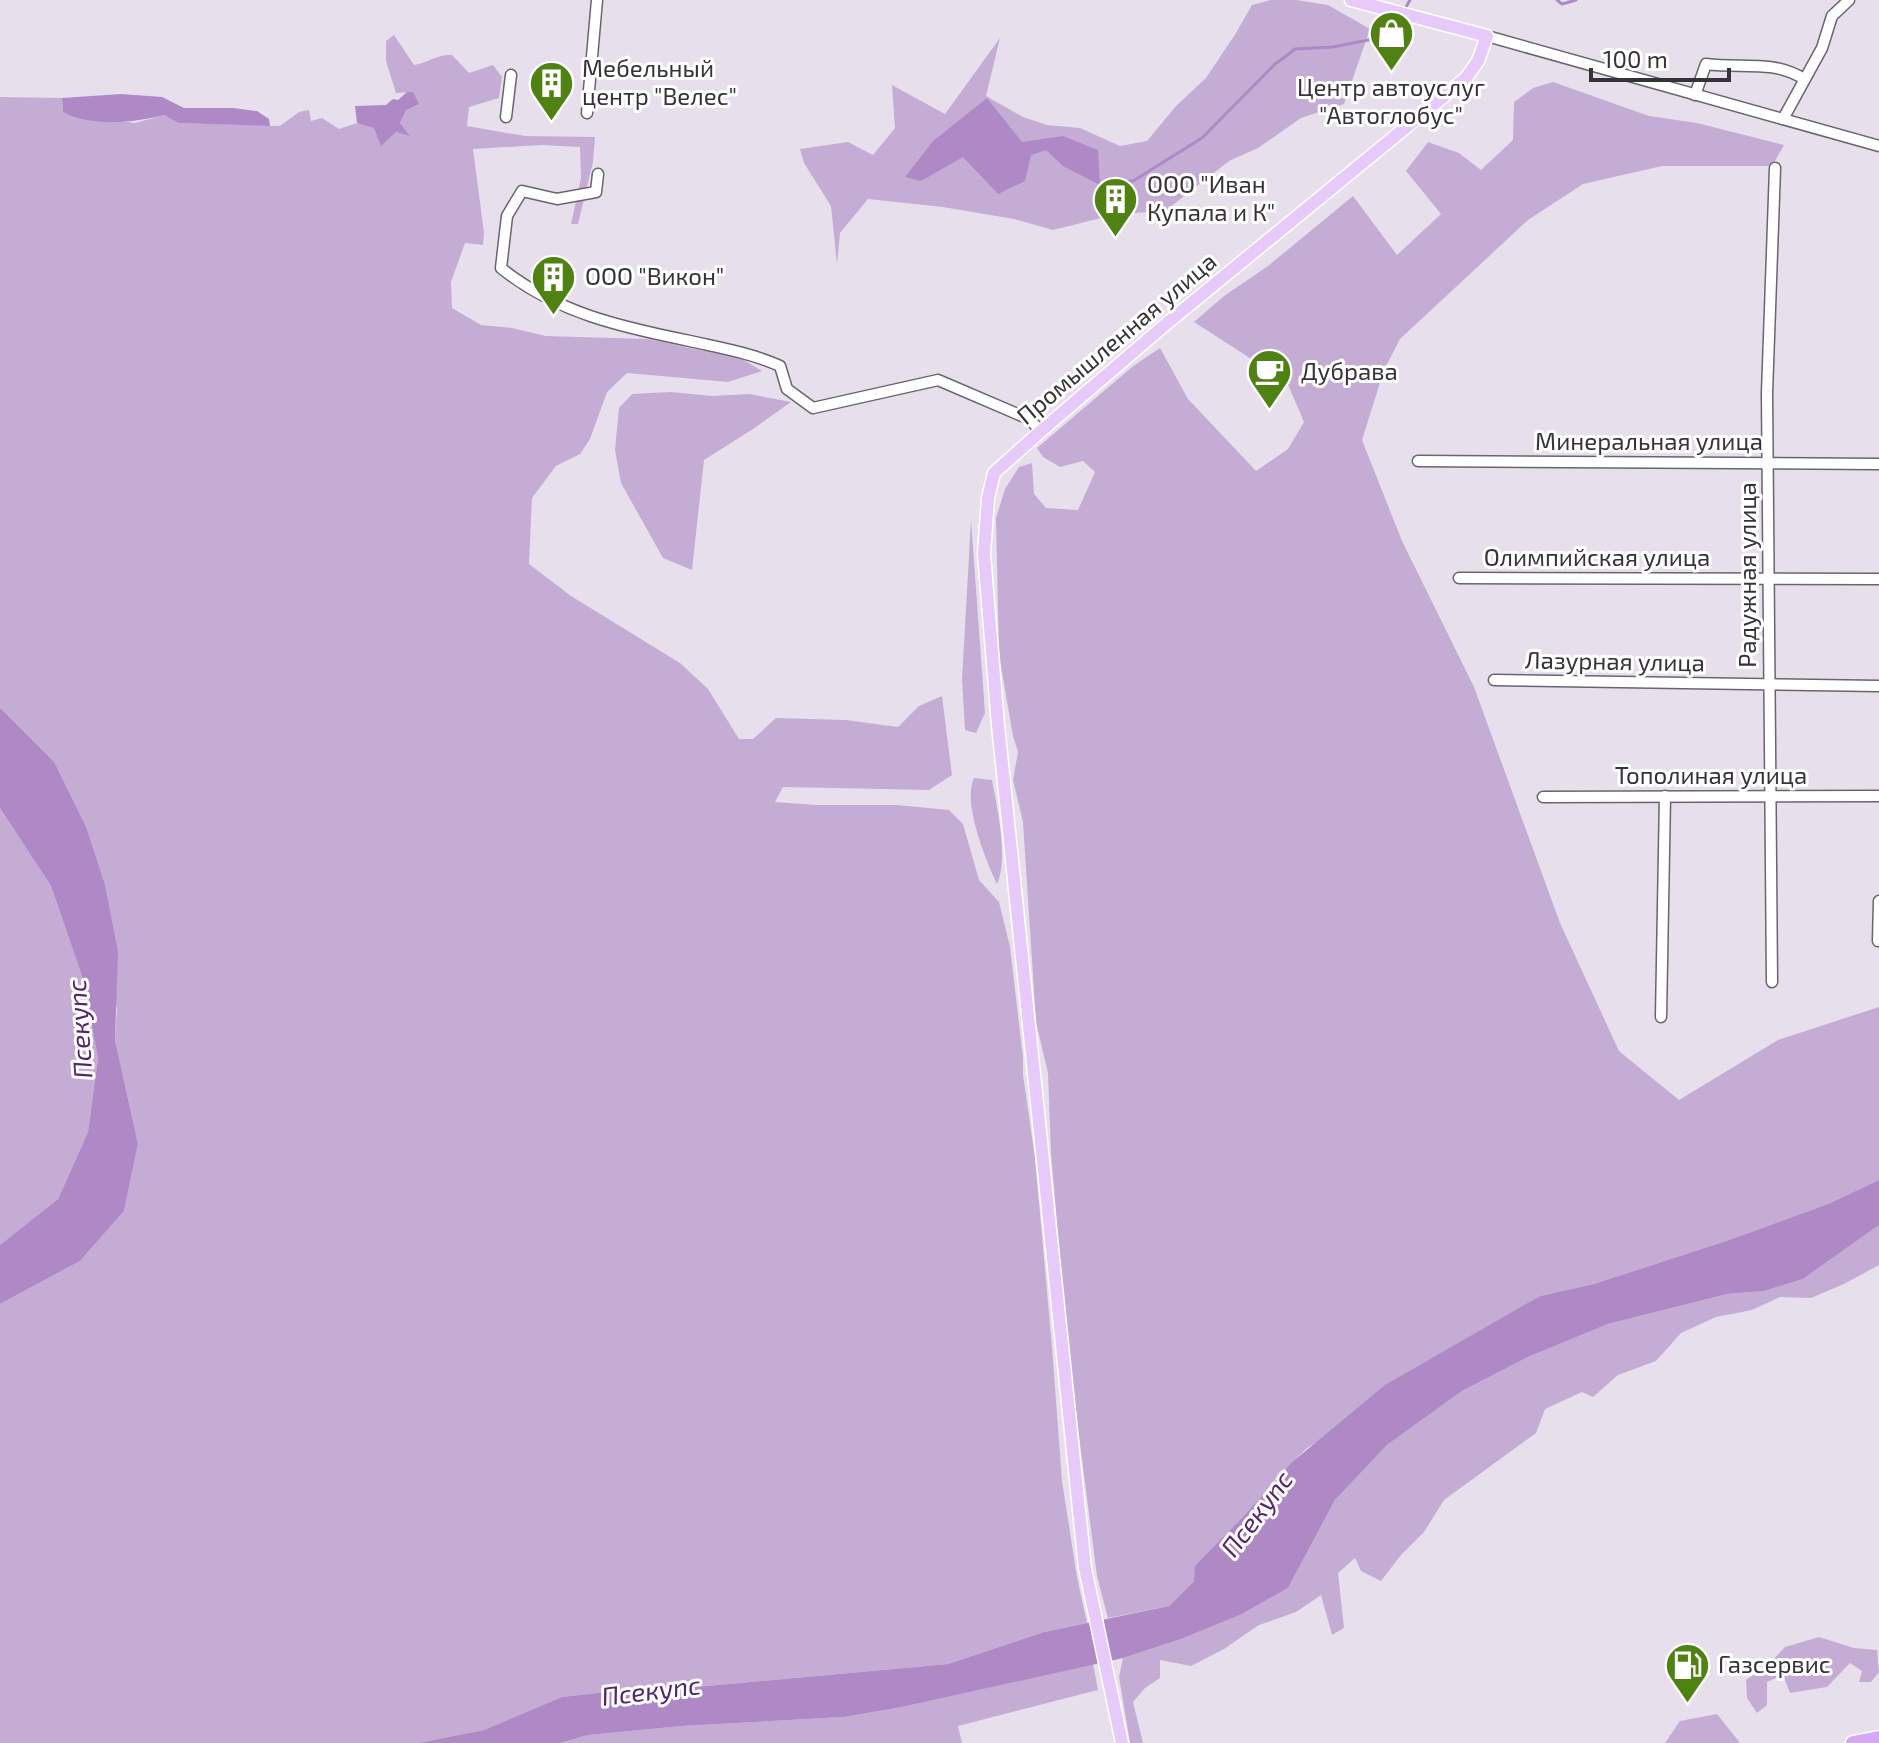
<svg xmlns="http://www.w3.org/2000/svg" width="1879" height="1743" font-family="'Exo 2',sans-serif">
  <style>
    .green { fill: #c5acd5 }
    .water { fill: #ae89c6 }
    .lines { fill: none; stroke-linecap: round; stroke-linejoin: round }
    .stream { stroke: #ae89c6; stroke-width: 3 }
    .minor-casing { stroke: #6a646e; stroke-width: 13 }
    .major-casing { stroke: #fff; stroke-width: 15 }
    .highway-casing { stroke: #fff; stroke-width: 17 }
    .minor { stroke: #fff; stroke-width: 10 }
    .major { stroke: #e7cafa; stroke-width: 12 }
    .highway { stroke: #d7a6f6; stroke-width: 14 }
    .labels { text-anchor: middle; stroke-width: 6; stroke-linejoin: round; paint-order: stroke }
    .poi-label { font-size: 24px; fill: #363338; stroke: #fff; text-anchor: start }
    .street-label { font-size: 24px; fill: #363338; stroke: #fff }
    .water-label { font-size: 26px; font-style: italic; fill: #55246e; stroke: #fff }
  </style>
  <rect width="100%" height="100%" fill="#e7e0ec"/>
  <g class="green">
    <path d="M1271 0H1296L1328 5 1370 29 1344 104 1301 118 1258 148 1229 161 1165 211 1117 214 1053 230 1014 219 943 207 868 199 840 233 837 264 831 206 804 163 800 149 848 142 873 155 895 128 892 85 945 114 1000 38 986 96 1023 117 1047 125 1080 128 1120 146 1147 141 1176 106 1206 78 1236 33 1252 5Z"/>
    <path d="M394 35 414 65C428 63 437 54 452 55L469 73 493 65 502 77 499 98 469 107 467 126 525 136 595 137 593 162 578 224H571L581 178 580 147 542 145 473 149 484 233 483 245 465 243 451 282 452 308 481 325 512 328 546 336 648 339 742 359 762 371 728 382 627 373 607 392 590 439 580 454 556 466 532 498 529 564 571 596 680 663 708 689 739 739H753L776 718 846 720 898 727 919 706 942 696 952 775 929 790 783 787 775 802 817 805H897L949 810 963 824 979 880 999 902 1010 947 1023 1058V1075L1035 1158 1052 1347 1062 1481 1077 1577 1087 1623 1044 1632 948 1664 685 1688H640L562 1697 484 1730 418 1743H0V1304L80 1261 124 1211 138 1144 115 1040 117 1008 0 708V97L62 98 63 112 135 123 164 115 178 123 280 126 299 112 309 110 311 121 322 118 339 129 357 123 409 135 400 123 413 92 396 93 386 61V41Z"/>
    <path d="M1553 82 1649 116 1697 123 1784 145 1772 166H1662L1583 184 1528 220 1400 339 1384 370 1362 440 1402 541 1474 687 1560 923 1619 1051 1679 1100 1778 1040 1879 1007V1180L1828 1204 1729 1240 1594 1284 1540 1296 1482 1331 1306 1449 1277 1477 1194 1581 1169 1606 1108 1618 1097 1576 1068 1351 1051 1153 1048 1073 1036 1022 1023 822 1013 780 1018 752 1013 736 999 655 996 518 1005 489 1019 467 1032 463 1034 494 1046 508 1078 510 1095 472 1083 461 1060 467 1043 457 1037 448 1132 367 1160 348 1188 399 1256 471 1288 449 1304 422 1287 382 1194 322 1224 296 1268 266 1353 196 1397 255 1441 214 1406 171 1428 142 1459 153 1481 170 1513 140 1514 102 1533 88Z"/>
    <path d="M671 392 712 396 749 394 791 402 753 429 704 460 692 570 663 558 621 483 615 450 619 408 632 394Z"/>
    <path d="M971 520 985 713 976 733 965 730 962 679Z"/>
    <path d="M974 778 992 780C997 807 1009 860 997 884 986 861 962 802 974 778Z"/>
    <path d="M0 808 51 886 82 976 98 1058 88 1132 58 1199 0 1245Z"/>
    <path d="M1879 1225V1265L1844 1284 1811 1298 1780 1297 1752 1310 1716 1317 1681 1333 1656 1361 1618 1375 1593 1397 1582 1392 1545 1409 1536 1433 1444 1500 1424 1532 1401 1555 1381 1581 1361 1571 1355 1558 1338 1573 1344 1628 1332 1635 1321 1595 1296 1612 1259 1625 1224 1649 1191 1666 1160 1660V1678L1145 1688 1133 1702 1143 1743H1130L1119 1677 1123 1658 1181 1639 1240 1615 1288 1588 1335 1500 1387 1445 1462 1391 1528 1357 1608 1324 1727 1294 1764 1291 1803 1279Z"/>
    <path d="M1819 1637 1854 1648 1877 1650 1879 1672 1871 1682H1859L1862 1671 1850 1663 1827 1687 1790 1693 1783 1675 1767 1682V1705L1757 1713 1747 1698 1746 1680 1767 1666 1785 1647Z"/>
    <path d="M1093 1664 1098 1690 958 1726 962 1743H560L588 1735 682 1726 844 1717 902 1707Z"/>
    <path d="M1717 1714 1740 1743H1665L1680 1721Z"/>
  </g>
  <g class="water">
    <path d="M407 92H413L419 104 406 110 400 123 410 136 396 132 381 146 374 128 357 123 355 106 386 105 393 99 398 100Z"/>
    <path d="M121 94 162 97 184 108H233L257 111 269 119 270 126 178 123 164 115C134 123 91 127 63 112L62 98Z"/>
    <path d="M987 98 1022 142 1063 136 1098 150 1100 185 1063 166 1046 150 1031 155 1025 181 998 194 963 157 921 181 905 177 933 141Z"/>
    <path d="M0 708 54 762 86 827 105 885 118 952 115 1040 138 1144 124 1211 80 1261 0 1304V1245L58 1199 88 1132 98 1058 82 976 51 886 0 808Z"/>
    <path d="M1879 1180V1225L1803 1279 1764 1291 1727 1294 1608 1324 1528 1357 1462 1391 1387 1445 1335 1500 1288 1588 1240 1615 1181 1639 1123 1658 902 1707 844 1717 682 1726 588 1735 560 1743H418L484 1730 562 1697 640 1688H685L948 1664 1044 1632 1169 1606 1194 1581 1195 1566 1246 1514 1291 1463 1385 1385 1540 1296 1594 1284 1729 1240 1828 1204Z"/>
  </g>
  <g class="lines">
    <g class="stream">
      <path d="M1557 0 1562 4 1576 0"/>
      <path d="M1405 9 1410 0"/>
      <path d="M1100 185 1133 181 1202 138 1274 65 1295 49 1333 47 1373 39 1394 25 1400 18"/>
    </g>
    <defs>
      <g id="minor">
        <path d="M1487 36 1879 146"/>
        <path d="M1695 95 1706 64C1741 69 1772 59 1804 79"/>
        <path d="M587 113 597 0"/>
        <path d="M506 117 511 75"/>
        <path d="M1783 119 1822 48 1832 16 1849 0"/>
        <path d="M598 174 596 192 557 199 522 191 507 216 501 268C557 313 621 327 690 341 721 348 751 353 780 366L787 389 813 408 938 380 1029 419 1041 431"/>
        <path d="M1418 461 1879 464"/>
        <path d="M1459 578 1879 579"/>
        <path d="M1494 680 1879 686"/>
        <path d="M1543 797 1879 796"/>
        <path d="M1878 941 1879 901"/>
        <path d="M1772 982 1767 393 1775 168"/>
        <path d="M1661 1017 1665 796"/>
      </g>
      <path id="major" d="M1122 1743 1085 1568 998 725 984 554 988 498 994 473 1041 431 1166 324 1466 78 1478 61 1487 36 1351 0"/>
      <path id="highway" d="M1853 1743 1879 1738"/>
    </defs>
    <use href="#minor" class="minor-casing"/>
    <use href="#major" class="major-casing"/>
    <use href="#highway" class="highway-casing"/>
    <use href="#minor" class="minor"/>
    <use href="#major" class="major"/>
    <use href="#highway" class="highway"/>
  </g>
  <defs>
    <symbol id="shop-pin" viewBox="-11 -11 22 30"><path d="M0 17L-7.5 6A9.5 9.5 0 1 1 7.5 6Z" fill="#508113" stroke="#fff"/><path d="M-5-2.5h2.3a2.7 3.5 0 0 1 5.4 0H5L5.5 6h-11ZM-1.5-2.5h3a1.5 2.3 0 0 0-3 0Z" fill="#fff"/></symbol>
    <symbol id="building-pin" viewBox="-11 -11 22 30"><path d="M0 17L-7.5 6A9.5 9.5 0 1 1 7.5 6Z" fill="#508113" stroke="#fff"/><path d="M-4-6H4V6H1V3H-1V6H-4ZM-2.5-4.3h1.7v1.8h-1.7ZM.8-4.3h1.7v1.8H.8ZM-2.5-1h1.7V.8h-1.7ZM.8-1h1.7V.8H.8Z" fill="#fff"/></symbol>
    <symbol id="cafe-pin" viewBox="-11 -11 22 30"><path d="M0 17L-7.5 6A9.5 9.5 0 1 1 7.5 6Z" fill="#508113" stroke="#fff"/><path d="M-5.5-4.5H6V0H3Q3 3.5 0 3.5H-2.5Q-5.5 3.5-5.5 0ZM3-3.2v2h1.7v-2ZM-6 4.5H4V6H-6Z" fill="#fff"/></symbol>
    <symbol id="fuel-pin" viewBox="-11 -11 22 30"><path d="M0 17L-7.5 6A9.5 9.5 0 1 1 7.5 6Z" fill="#508113" stroke="#fff"/><path d="M-5.5-6h7V0h2V4h1.3V-2.5L3-4.5l.8-.8L6-3V5H2.5V1h-1V6h-7ZM-4.2-4.7v3.2H.2V-4.7Z" fill="#fff"/></symbol>
  </defs>
  <g fill-rule="evenodd">
    <use href="#shop-pin" x="1366" y="8" width="51" height="69"/>
    <use href="#building-pin" x="526" y="58" width="51" height="69"/>
    <use href="#building-pin" x="1090" y="174" width="51" height="69"/>
    <use href="#building-pin" x="528" y="252" width="51" height="69"/>
    <use href="#cafe-pin" x="1244" y="346" width="51" height="69"/>
    <use href="#fuel-pin" x="1662" y="1640" width="51" height="69"/>
  </g>
  <g class="labels">
    <g class="poi-label">
      <text x="582" y="77">Мебельный<tspan x="582" dy="28">центр "Велес"</tspan></text>
      <text x="1391" y="96" text-anchor="middle">Центр автоуслуг<tspan x="1391" dy="28">"Автоглобус"</tspan></text>
      <text x="1147" y="193">ООО "Иван<tspan x="1147" dy="28">Купала и К"</tspan></text>
      <text x="585" y="285">ООО "Викон"</text>
      <text x="1301" y="380">Дубрава</text>
      <text x="1718" y="1673">Газсервис</text>
    </g>
    <g class="street-label">
      <text transform="translate(1117 339) rotate(-40)" y="8">Промышленная улица</text>
      <text x="1649" y="450">Минеральная улица</text>
      <text x="1597" y="566">Олимпийская улица</text>
      <text transform="translate(1748 575) rotate(-90)" y="8">Радужная улица</text>
      <text transform="translate(1615 662) rotate(1)" y="8">Лазурная улица</text>
      <text x="1711" y="784">Тополиная улица</text>
    </g>
    <g class="water-label">
      <text transform="translate(80 1029) rotate(-94)" y="9">Псекупс</text>
      <text transform="translate(1257 1514) rotate(-53)" y="9">Псекупс</text>
      <text transform="translate(651 1691) rotate(-7)" y="9">Псекупс</text>
    </g>
  </g>
  <path d="M1591 68v12h138v-12" fill="none" stroke="#363338" stroke-width="4"/>
  <text x="1603" y="68" font-size="24" fill="#363338" stroke="#ffffff" stroke-width="6" paint-order="stroke">100 m</text>
</svg>
